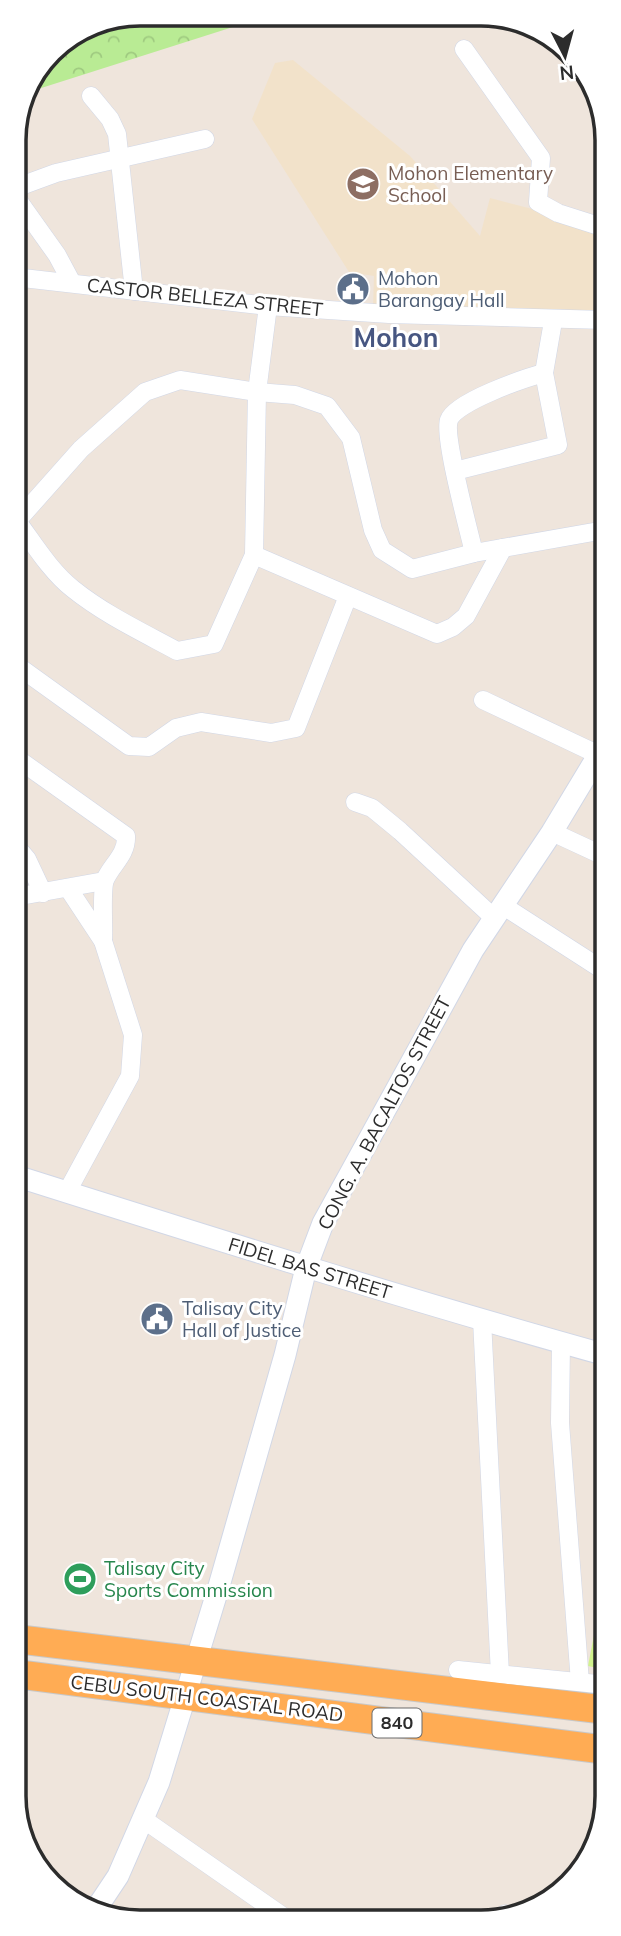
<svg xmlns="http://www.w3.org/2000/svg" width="621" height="1936" font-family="Mulish,sans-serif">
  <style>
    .education { fill: #f2e2ca }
    .forest { fill: url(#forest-crowns) }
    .pitch { fill: #d1f38e }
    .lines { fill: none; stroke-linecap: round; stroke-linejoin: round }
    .minor-casing { stroke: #d1d7e6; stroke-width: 19 }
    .tertiary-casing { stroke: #d1d7e6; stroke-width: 23 }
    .trunk-casing { stroke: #c8c8c8; stroke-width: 30 }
    .minor { stroke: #fff; stroke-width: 18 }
    .tertiary { stroke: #fff; stroke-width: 21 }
    .trunk { stroke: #ffac54; stroke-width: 28 }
    .labels { text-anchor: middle; stroke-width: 6; stroke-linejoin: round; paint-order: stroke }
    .shield { fill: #fff; stroke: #6b6b6b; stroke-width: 2 }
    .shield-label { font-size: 18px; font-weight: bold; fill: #2c2c2c }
    .education-label { font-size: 19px; fill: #785e54; stroke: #fff; text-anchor: start }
    .service-label { font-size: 19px; fill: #4e5e75; stroke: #fff; text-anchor: start }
    .street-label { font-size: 19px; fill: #2c2c2c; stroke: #fff }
    .leisure-label { font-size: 19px; fill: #27864d; stroke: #fff; text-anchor: start }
    .district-label { font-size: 26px; font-weight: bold; fill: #475681; stroke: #fff }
    .rim { fill: none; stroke: #2c2c2c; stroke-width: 3.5 }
  </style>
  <defs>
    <pattern id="forest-crowns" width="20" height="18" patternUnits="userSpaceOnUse" patternTransform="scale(1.75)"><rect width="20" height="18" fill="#b9eb94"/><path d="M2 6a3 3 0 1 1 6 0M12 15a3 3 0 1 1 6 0" fill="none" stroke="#9fca80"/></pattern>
  </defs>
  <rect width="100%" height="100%" fill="#efe5dc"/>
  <path class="education" d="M293 60 410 156 480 236 490 198 598 226 599 313 476 307H373L374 276 349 272 252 119 275 63Z"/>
  <path class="forest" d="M140 14 253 15 255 20 35 90 28 83 57 46Z"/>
  <path class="pitch" d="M599 1609 607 1610V1670L588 1666Z"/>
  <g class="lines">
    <defs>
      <g id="minor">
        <path d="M464 49 541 158 538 202 558 213 605 228"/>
        <path d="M91 96 110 119 117 134 134 291"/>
        <path d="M14 277 268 306 389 314 605 320"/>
        <path d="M72 283 57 255 20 203 16 195 17 189 26 184 56 173 205 139"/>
        <path d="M455 471 558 445 544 373 552 327"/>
        <path d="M15 521H17C34 544 51 572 73 589 104 614 142 632 177 651L214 644 254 555 257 392 268 306"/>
        <path d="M17 521 81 449 145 392 180 380 257 392 295 395 327 406 351 438 373 530 382 550 412 569 474 553 599 531 605 534"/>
        <path d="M474 553C469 531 443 436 449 420 455 402 525 378 544 373"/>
        <path d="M254 555 437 634 453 627 466 616 503 548"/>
        <path d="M15 664 129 746 149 747 176 728 201 722 271 733 296 728 348 596"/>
        <path d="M483 700 599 755"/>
        <path d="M15 757 126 836C127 855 111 865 105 880 101 890 104 928 103 941"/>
        <path d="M355 802 372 808 400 831 493 917"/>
        <path d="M552 832 606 857"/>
        <path d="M15 845 27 859 43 893"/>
        <path d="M15 897 104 881"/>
        <path d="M502 905 606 972"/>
        <path d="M67 1192 130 1076 133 1035 103 941 68 888"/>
        <path d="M482 1320 500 1674"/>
        <path d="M561 1342 560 1423 580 1682"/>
        <path d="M458 1670 607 1685"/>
        <path d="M143 1819 288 1920"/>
        <path d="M505 1914 508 1918"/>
      </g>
      <g id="tertiary">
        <path d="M16 1176C212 1238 408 1300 606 1355"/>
        <path d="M96 1909 118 1876 159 1782 219 1586 285 1355 306 1268 323 1223 473 950 552 832 605 744"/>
      </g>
      <g id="trunk">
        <path d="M16 1639 607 1710"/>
        <path d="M16 1674 607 1750"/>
      </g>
    </defs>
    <use href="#minor" class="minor-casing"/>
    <use href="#tertiary" class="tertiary-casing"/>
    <use href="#trunk" class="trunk-casing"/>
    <use href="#minor" class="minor"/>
    <use href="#tertiary" class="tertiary"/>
    <use href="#trunk" class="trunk"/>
  </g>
  <defs>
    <symbol id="school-disc" viewBox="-11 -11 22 22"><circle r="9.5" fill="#8d6e63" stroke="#fff"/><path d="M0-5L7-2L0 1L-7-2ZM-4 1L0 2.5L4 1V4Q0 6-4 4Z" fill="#fff"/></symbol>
    <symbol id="civic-disc" viewBox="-11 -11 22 22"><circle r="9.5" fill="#5c6f8a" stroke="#fff"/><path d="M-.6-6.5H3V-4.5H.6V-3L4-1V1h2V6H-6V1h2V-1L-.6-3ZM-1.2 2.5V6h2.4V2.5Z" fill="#fff"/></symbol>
    <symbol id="stadium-disc" viewBox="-11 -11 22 22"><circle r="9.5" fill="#2e9e5b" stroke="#fff"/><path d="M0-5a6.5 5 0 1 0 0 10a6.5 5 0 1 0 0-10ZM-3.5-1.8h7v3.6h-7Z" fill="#fff"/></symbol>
  </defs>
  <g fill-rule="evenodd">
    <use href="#school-disc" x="344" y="165" width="38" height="38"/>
    <use href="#civic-disc" x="334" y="270" width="38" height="38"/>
    <use href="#civic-disc" x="138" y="1300" width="38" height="38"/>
    <use href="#stadium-disc" x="61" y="1560" width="38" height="38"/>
  </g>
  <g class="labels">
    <rect class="shield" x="372.5" y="1708.5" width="49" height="29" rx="5"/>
    <g class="shield-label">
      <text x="397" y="1729">840</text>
    </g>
    <g class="education-label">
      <text x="388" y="180">Mohon Elementary<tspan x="388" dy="22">School</tspan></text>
    </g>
    <g class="service-label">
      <text x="378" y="285">Mohon<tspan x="378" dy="22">Barangay Hall</tspan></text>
      <text x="182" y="1315">Talisay City<tspan x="182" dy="22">Hall of Justice</tspan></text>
    </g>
    <g class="street-label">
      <text transform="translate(205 297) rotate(6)" y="7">CASTOR BELLEZA STREET</text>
      <text transform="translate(384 1113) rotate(-62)" y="7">CONG. A. BACALTOS STREET</text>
      <text transform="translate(310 1268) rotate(17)" y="7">FIDEL BAS STREET</text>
      <text transform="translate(207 1698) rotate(7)" y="7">CEBU SOUTH COASTAL ROAD</text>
    </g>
    <g class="leisure-label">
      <text x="104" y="1575">Talisay City<tspan x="104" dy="22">Sports Commission</tspan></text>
    </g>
    <g class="district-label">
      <text x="396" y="347">Mohon</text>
    </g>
  </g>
  <path d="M0 0H621V1936H0ZM140 26H481A114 114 0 0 1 595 140V1796A114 114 0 0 1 481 1910H140A114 114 0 0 1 26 1796V140A114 114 0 0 1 140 26Z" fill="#fff" fill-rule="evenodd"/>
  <path class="rim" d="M140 26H481A114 114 0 0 1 595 140V1796A114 114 0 0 1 481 1910H140A114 114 0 0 1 26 1796V140A114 114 0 0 1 140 26Z"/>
  <g transform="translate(565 56) rotate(174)" stroke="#ffffff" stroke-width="5" paint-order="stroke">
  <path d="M0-5L12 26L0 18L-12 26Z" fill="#2c2c2c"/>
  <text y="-10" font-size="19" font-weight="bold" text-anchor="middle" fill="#2c2c2c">N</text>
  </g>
</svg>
